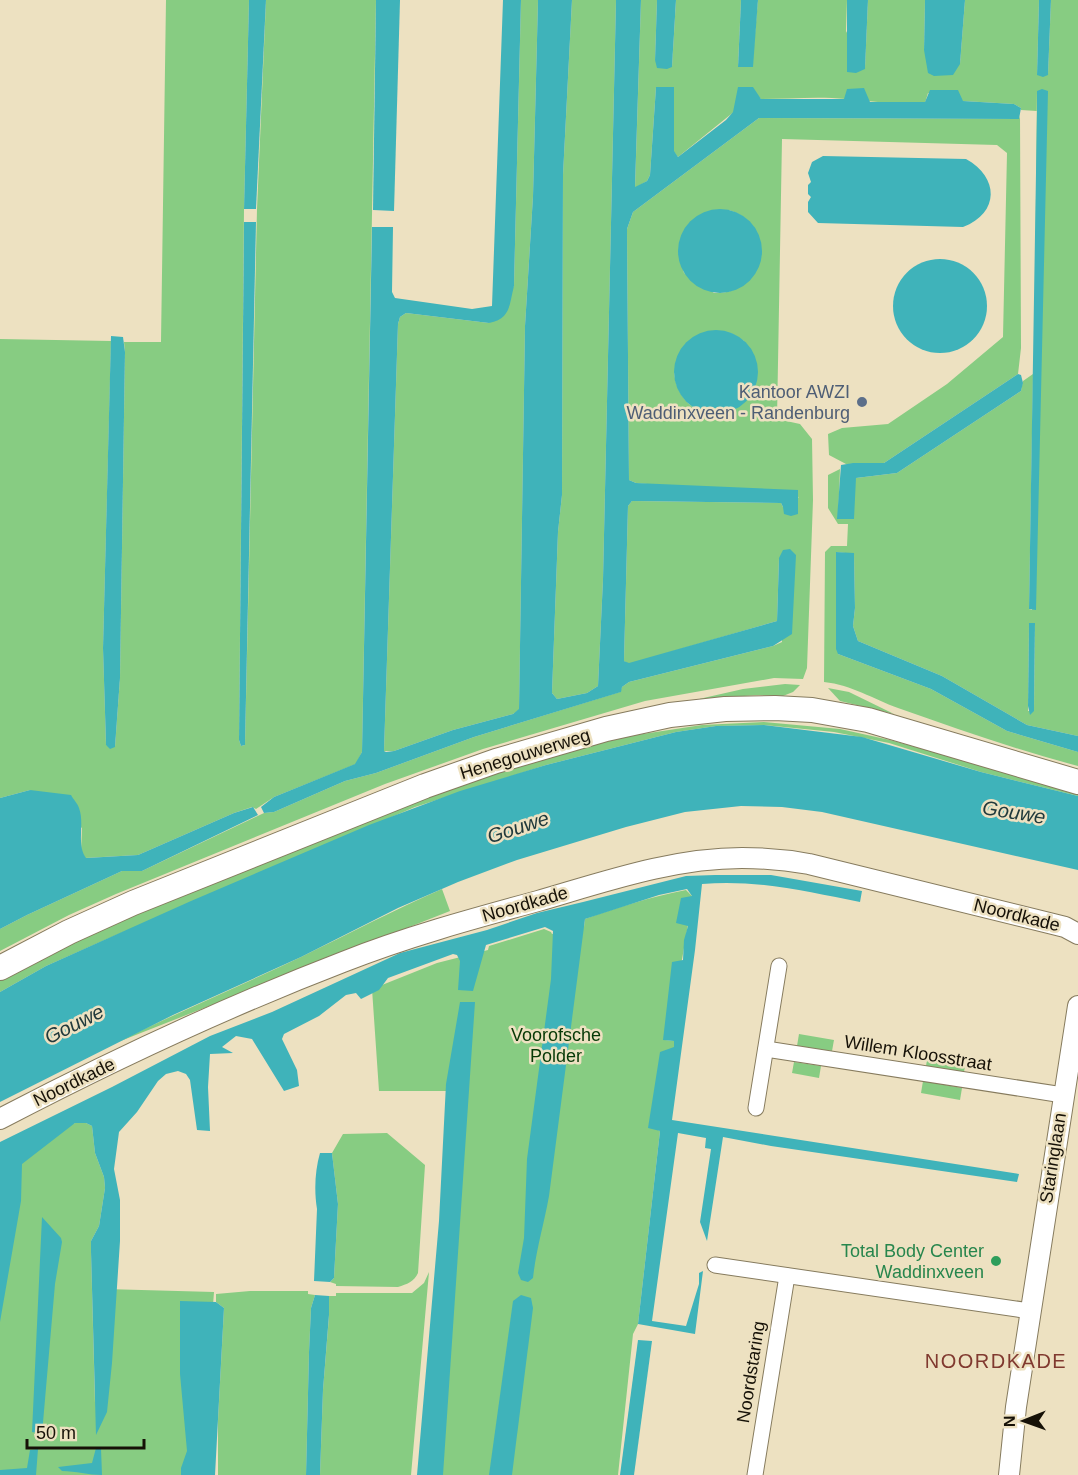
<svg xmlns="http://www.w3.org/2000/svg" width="1078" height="1475" font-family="Arial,sans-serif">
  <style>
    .green { fill: #87cc82; fill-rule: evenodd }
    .water { fill: #3fb3ba }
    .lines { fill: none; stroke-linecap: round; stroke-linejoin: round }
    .minor-casing { stroke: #867b5e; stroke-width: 17 }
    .tertiary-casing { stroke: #867b5e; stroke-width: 22 }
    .primary-casing { stroke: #867b5e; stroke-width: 26 }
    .minor { stroke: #fff; stroke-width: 15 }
    .tertiary { stroke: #fff; stroke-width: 20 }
    .primary { stroke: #fff; stroke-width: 24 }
    .service-dot { fill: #5c6f8a; stroke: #ede1c1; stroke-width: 2 }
    .leisure-dot { fill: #2e9e5b; stroke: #ede1c1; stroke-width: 2 }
    .labels { text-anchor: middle; stroke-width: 5; stroke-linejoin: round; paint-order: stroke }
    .service-label { font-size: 18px; fill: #4e5e75; stroke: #ede1c1; text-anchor: end }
    .street-label { font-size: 18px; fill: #161107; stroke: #ede1c1 }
    .park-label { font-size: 18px; fill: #063906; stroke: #ede1c1 }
    .leisure-label { font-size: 18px; fill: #27864d; stroke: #ede1c1; text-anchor: end }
    .water-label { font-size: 20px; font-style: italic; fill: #213a3c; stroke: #ede1c1 }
    .neighbourhood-label { font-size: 20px; letter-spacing: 1.5px; fill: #80392f; stroke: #ede1c1 }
  </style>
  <rect width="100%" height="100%" fill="#ede1c1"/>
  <g class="green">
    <path d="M166 0H249L244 209 239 740 241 746 245 745 257 209 266 0H376L362 752 356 764 274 797 256 809 252 807 234 813 138 855 85 858 81 851 82 828 30 790 0 798V339L111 341 103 648 106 745 115 747 120 678 125 352 124 342H161Z"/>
    <path d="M521 0H538L533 196 525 326 519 710 513 714 453 730 394 751H384L398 324 400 317 406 313 489 323 514 286Z"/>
    <path d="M572 0H616L603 579 598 686 587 693 557 699 552 693 558 532 562 495 563 175Z"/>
    <path d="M641 0H657L655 60 672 67 676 0H741L738 66 752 67 758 0H847L846 31 865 68 868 0H925L924 50 960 64 965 0H1039L1037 75 1048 74 1051 0H1078V736L1027 725 942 676 858 641 853 626 855 608 854 554 837 552 838 654 931 689 1007 731 1078 752V766C1017 750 958 729 898 708 873 699 852 685 824 682L825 552 831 546H847L848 524H838L828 508V475L840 469 838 519 856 478 897 473 1021 391 1023 381 1033 374 1029 609 1032 610 1037 91V111L1021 110V108L1014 104 963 101 928 93 925 103C899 105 872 101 846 99 818 96 789 99 761 99L756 94 678 157 674 152V87H656L650 175 647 181 635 188ZM1029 623 1035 624 1034 711H1028Z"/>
    <path d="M1020 116 1021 348 1018 374 884 463 846 464 829 455 828 434 842 428 888 424 947 384 1003 337 1007 153 997 145 782 139 777 419 800 424 812 439 813 500 807 668 803 679 774 678 645 701 483 749 385 784 116 894 69 915 0 951V929L27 915 122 871H142L264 813 274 812 345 781 376 773 474 737 620 692 622 687 629 682 773 646 782 642 779 558 777 621 629 664 624 661 628 506 632 501 781 503 783 507 799 497 636 483 629 480 627 229 633 212 759 118 1019 119ZM729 210C780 226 765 295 714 293L684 273 678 251ZM731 333 744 341 754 389 745 401 697 410C683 401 676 389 674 373Z"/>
    <path d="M785 684 800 685 793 692 783 696 759 695 699 699 743 689Z"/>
    <path d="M828 688 849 692 894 714 840 701Z"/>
    <path d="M764 722 840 729 890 740 1078 792V796L981 772 889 743 834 732 764 725 716 726 676 732 546 765 415 807 107 939 46 966 0 992V980L88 933 481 776 592 745 636 735 702 725Z"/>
    <path d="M442 889 450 911 118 1042C178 1012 240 986 301 957 348 934 394 910 442 889Z"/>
    <path d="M686 890 692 896C686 944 676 992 665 1040L674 1041V1048L656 1129 660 1131 638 1324 633 1334 618 1475H430L455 1091H379L372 989 437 963 488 950 489 946 544 929 551 932 552 934 584 927 585 919C618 907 651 897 686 890Z"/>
    <path d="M799 1034 834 1040 832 1051 797 1046Z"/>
    <path d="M928 1054 966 1060 964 1072 926 1066Z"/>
    <path d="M794 1062 821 1066 819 1078 792 1073Z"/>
    <path d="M923 1081 962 1088 960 1100 921 1093Z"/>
    <path d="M75 1123H86L92 1126 95 1153 104 1177 105 1188 99 1226 91 1241V1252L95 1403 105 1289 214 1292 200 1475H0V1156Z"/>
    <path d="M387 1133 425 1165 418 1273C414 1282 407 1284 398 1287L336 1286V1284L330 1282 334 1278 338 1204 332 1153 343 1134Z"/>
    <path d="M429 1272 411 1475H320L323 1390 329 1316V1296H336V1293H412L424 1283Z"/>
    <path d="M250 1291H308V1294L315 1295 311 1308 309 1352 306 1475H218V1420L224 1308 216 1302V1294Z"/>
  </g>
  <g class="water">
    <path d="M249 0H266L256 209H244Z"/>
    <path d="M376 0H400L394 211 373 210Z"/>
    <path d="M503 0H521L514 286C509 305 511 319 489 323L406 313 400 317 398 324 384 751 386 752 394 751 453 730 513 714 519 709 525 326 533 196 538 0H572L563 175 562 495 558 532 552 693 557 699 587 693 598 686 603 579 616 0H641L635 187 647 181 650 175 656 87H674V151L678 157 726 120 733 112 738 87H753L761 99H844L847 89 864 88 870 102H925L930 90H958L963 101 1014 104 1021 108 1019 119 759 118 633 212 627 229 629 480 636 483 798 490V514L791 516 784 514 783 507 781 503 632 501 628 506 624 661 629 663 777 621 779 558 783 550 790 549 796 555 792 634 773 646 629 682 622 687 621 692 474 737 376 773 345 781 274 812 264 813 261 807 274 797 355 764 362 752 372 227H393L392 292 395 298 472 309 492 306Z"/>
    <path d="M657 0H676L672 67 667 69 657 68 655 60Z"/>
    <path d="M741 0H758L753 67H738Z"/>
    <path d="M847 0H868L865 69 856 73 847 72Z"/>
    <path d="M925 0H965L960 64 953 75 934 76 928 73 924 50Z"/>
    <path d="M1039 0H1051L1048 75 1043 77 1037 75Z"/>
    <path d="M1042 89 1048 91 1036 610 1029 609 1037 111V91Z"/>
    <path d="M823 156 966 159C999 177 1000 213 963 227L818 223 808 212V202L811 197 808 194V185L811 182 808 173 812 162Z"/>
    <circle cx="720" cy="251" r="42"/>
    <path d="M244 222H256L245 745 241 746 239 740Z"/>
    <circle cx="940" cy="306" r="47"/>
    <circle cx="716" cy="372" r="42"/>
    <path d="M111 336 123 337 125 352 120 678 115 747 110 749 106 745 103 648Z"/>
    <path d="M1018 374 1021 375 1023 383 1021 391 897 473 856 478 854 519H837L841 465 853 463H884Z"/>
    <path d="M836 552 854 553 855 608 853 626 858 641 942 676 1027 725 1078 736V752L1007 731 931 689 838 654 836 649Z"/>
    <path d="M1029 623H1035L1034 711 1030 715 1028 706Z"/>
    <path d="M764 725 862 737 981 772 1078 796V870L822 812 782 807 741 806 685 812 626 827 517 860 458 882 398 908 301 957 173 1015 0 1102V992L46 966 191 901 369 825 460 791 546 765 676 732 716 726Z"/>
    <path d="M30 790 71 795C73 799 78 804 79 808 85 824 76 844 86 858L138 855 234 813 253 807 258 815 142 871H122L27 915 0 929V798Z"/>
    <path d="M715 875H771L862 891 860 902C808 892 756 879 702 884L695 950 672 1120 1019 1174 1017 1182 771 1146 723 1137 707 1241 700 1222 711 1149 705 1148 706 1138 678 1133 652 1321 686 1326 699 1284V1273L703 1271 695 1334 638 1324 660 1131 648 1128 660 1052 674 1047V1041L663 1040 672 962 683 960 684 940 688 926 676 923 681 898 692 896 687 889 659 895 585 919 549 1196C544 1224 536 1250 533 1278L528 1282 521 1280 518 1273 524 1238 527 1159 551 979 553 931 545 927 486 945 473 991 458 990 460 961 457 955 453 954 388 978 379 990 361 999 356 993 346 995 319 1016 284 1034 282 1039 297 1070 299 1086 284 1091 252 1039 236 1036 222 1047 233 1053 210 1054 208 1087 210 1131 197 1130 190 1080 186 1074 178 1071 166 1074 158 1081 137 1112 119 1132 114 1169 120 1200V1241L112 1363 107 1412 96 1435 91 1252V1241L99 1226 105 1188 104 1177 95 1153 92 1126 86 1123H75L22 1164 21 1201 0 1322V1142L112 1087 210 1036 272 1012 400 953 487 930 537 913 583 902 686 876Z"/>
    <path d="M460 1002H475L443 1475H417L439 1221 446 1084Z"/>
    <path d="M320 1153H332L338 1204 334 1278 330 1282 314 1281 317 1209C314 1191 315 1170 320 1153Z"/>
    <path d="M42 1217 61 1238 62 1242 55 1284 42 1434 32 1432Z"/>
    <path d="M315 1295 329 1296V1315L323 1390 320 1475H306L309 1352 311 1308Z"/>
    <path d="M521 1295 531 1298 533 1308 512 1475H489L513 1301Z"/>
    <path d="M180 1301 216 1302 224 1308 215 1475H181V1468L187 1451 180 1374Z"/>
    <path d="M638 1340 652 1341 634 1475H620Z"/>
    <path d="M96 1448 101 1449 102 1475C88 1475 76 1471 62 1471L58 1467 92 1463Z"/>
    <path d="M38 1449 36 1475H0V1470L27 1468 30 1450Z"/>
  </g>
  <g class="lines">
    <defs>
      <g id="minor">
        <path d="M766 1049 1063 1095"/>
        <path d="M756 1108 779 966"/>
        <path d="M715 1265 1030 1311"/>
        <path d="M755 1475 787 1276"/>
      </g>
      <g id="tertiary">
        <path d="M0 1119C111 1061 226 1007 343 962 406 937 472 919 538 901 604 882 672 858 742 858 765 858 787 860 809 864L1053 924 1065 927 1078 934"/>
        <path d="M1009 1475 1016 1407 1078 1006"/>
      </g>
      <path id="primary" d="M0 968 69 932 133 903 425 786 496 761 606 729 670 715 725 709 775 708 812 710 868 720 1078 782"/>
    </defs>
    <use href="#minor" class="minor-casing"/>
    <use href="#tertiary" class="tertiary-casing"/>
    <use href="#primary" class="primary-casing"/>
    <use href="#minor" class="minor"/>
    <use href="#tertiary" class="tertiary"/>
    <use href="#primary" class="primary"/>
  </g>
  <circle class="service-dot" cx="862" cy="402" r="6"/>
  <circle class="leisure-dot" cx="996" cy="1261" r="6"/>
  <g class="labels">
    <g class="service-label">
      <text x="850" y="398">Kantoor AWZI<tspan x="850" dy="21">Waddinxveen - Randenburg</tspan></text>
    </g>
    <g class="street-label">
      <text transform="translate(525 754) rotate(-17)" y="6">Henegouwerweg</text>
      <text transform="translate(525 904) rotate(-16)" y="6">Noordkade</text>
      <text transform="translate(1017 915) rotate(14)" y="6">Noordkade</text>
      <text transform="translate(918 1053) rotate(9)" y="6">Willem Kloosstraat</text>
      <text transform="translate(74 1082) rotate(-26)" y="6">Noordkade</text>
      <text transform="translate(1053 1158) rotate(-81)" y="6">Staringlaan</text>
      <text transform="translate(751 1372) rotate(-81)" y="6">Noordstaring</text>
    </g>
    <g class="park-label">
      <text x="556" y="1041">Voorofsche<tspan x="556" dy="21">Polder</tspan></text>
    </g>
    <g class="leisure-label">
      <text x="984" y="1257">Total Body Center<tspan x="984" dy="21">Waddinxveen</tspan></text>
    </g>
    <g class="water-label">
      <text transform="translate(1014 812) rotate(9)" y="7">Gouwe</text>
      <text transform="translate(518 827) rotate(-18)" y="7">Gouwe</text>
      <text transform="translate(74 1024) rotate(-27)" y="7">Gouwe</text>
    </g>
    <g class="neighbourhood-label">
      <text x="996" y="1368">NOORDKADE</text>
    </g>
  </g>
  <g transform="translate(1024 1421) rotate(269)" stroke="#ede1c1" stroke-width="4.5" paint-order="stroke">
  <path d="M0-4.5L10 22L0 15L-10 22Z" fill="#161107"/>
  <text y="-9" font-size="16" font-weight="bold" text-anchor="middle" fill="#161107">N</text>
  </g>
  <path d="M27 1439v9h117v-9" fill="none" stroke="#161107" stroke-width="3"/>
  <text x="36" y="1439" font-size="18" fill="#161107" stroke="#ede1c1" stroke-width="4.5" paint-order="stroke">50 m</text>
</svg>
